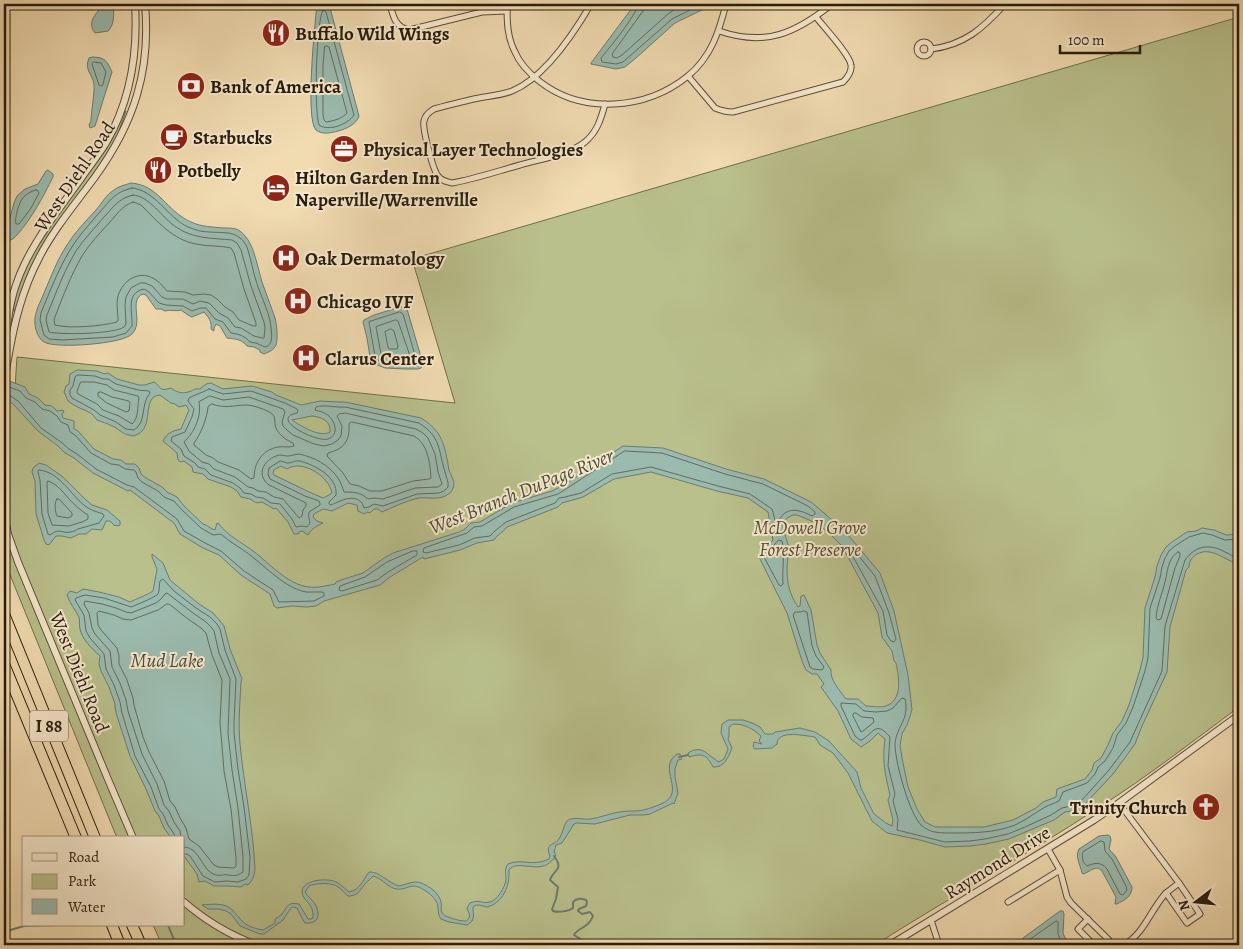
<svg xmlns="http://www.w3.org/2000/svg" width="1243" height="949" font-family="Alegreya,serif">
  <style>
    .green { fill: #b9c08c; stroke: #706e4d }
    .water { fill: #9bbbaf; stroke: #6d7b6f; fill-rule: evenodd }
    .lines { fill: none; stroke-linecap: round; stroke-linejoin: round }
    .shore { stroke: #626c5e; stroke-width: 1 }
    .stream { stroke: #6d7b6f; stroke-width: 2 }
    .minor-casing { stroke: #5a4c37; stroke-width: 7 }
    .tertiary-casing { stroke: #5a4c37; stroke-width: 8 }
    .motorway-casing { stroke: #281c0e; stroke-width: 12 }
    .minor { stroke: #f6e8cc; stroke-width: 5 }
    .tertiary { stroke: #f6e8cc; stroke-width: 6 }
    .motorway { stroke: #f1dbb1; stroke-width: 10 }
    .labels { text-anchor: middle; stroke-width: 4; stroke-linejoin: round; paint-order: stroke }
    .shield { fill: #f6e8cc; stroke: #665947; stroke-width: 1 }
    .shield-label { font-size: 18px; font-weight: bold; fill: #281c0e }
    .poi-label { font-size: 19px; font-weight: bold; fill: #281c0e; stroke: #f6e8cc; text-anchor: start }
    .street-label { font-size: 19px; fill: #281c0e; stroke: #f6e8cc }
    .park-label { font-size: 19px; font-style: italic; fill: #544d34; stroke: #f6e8cc }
    .water-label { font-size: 20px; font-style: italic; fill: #4a4c3e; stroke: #f6e8cc }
  </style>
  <rect width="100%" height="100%" fill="#f1dbb1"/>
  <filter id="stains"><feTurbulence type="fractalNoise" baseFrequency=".004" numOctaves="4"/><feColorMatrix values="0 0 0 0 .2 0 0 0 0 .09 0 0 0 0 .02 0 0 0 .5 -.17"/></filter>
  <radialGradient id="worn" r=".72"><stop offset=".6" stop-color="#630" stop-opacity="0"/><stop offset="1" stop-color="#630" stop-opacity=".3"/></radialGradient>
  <g class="green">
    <path d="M1239 17V707C1193 741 1147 777 1098 808 1025 856 949 898 875 945H162L153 925H184V838H117L4 560V397L14 404 17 357 455 403 412 259Z"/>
    <path d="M125 111H126L115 142 111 149 50 234 38 253 29 272 15 310 13 311C20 251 74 198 106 149 114 137 119 124 125 111Z"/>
  </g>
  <g class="water">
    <path d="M103 4H113C114 13 115 24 108 31L95 33C86 21 97 14 103 4Z"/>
    <path d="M317 4H329L359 116C357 124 346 129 338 131 331 133 322 135 316 130 305 119 315 23 317 4Z"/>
    <path d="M635 4H709L704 9 675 23 636 58 625 67 616 69 591 64V63Z"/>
    <path d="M92 57C105 57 107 61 112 72L95 126 90 128 89 125 91 121C91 112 95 92 94 84 92 73 84 70 89 58Z"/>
    <path d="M48 170 53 174V177C43 197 32 218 17 235 14 239 8 241 4 244V227L8 225 14 203 17 196 25 189 38 184 46 171Z"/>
    <path d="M131 183C159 185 166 211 191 222 202 227 213 227 224 228 228 228 233 228 236 229 239 230 243 233 245 236 254 245 258 269 262 282 266 294 271 306 275 318 277 325 278 339 276 345 274 350 269 352 264 354L260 352V350L254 347 247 346C242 339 235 339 227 338L220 326 216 324 214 328V331L211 329C212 321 209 318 204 312L192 317 188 315 181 310C176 312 171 309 165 311L161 309H156L146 295 143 294C128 300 144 322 132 334 123 344 55 349 44 342 37 338 34 326 35 318 36 309 41 301 44 293 51 277 57 260 67 245 75 232 86 221 96 210 102 203 106 195 114 190 119 186 125 185 131 183Z"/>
    <path d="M400 307H405L407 309 423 364 421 368 418 369H406L385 368 375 364 370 357 367 338 363 322 364 320 374 315Z"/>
    <path d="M77 370 97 371 104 374 108 373 117 379 139 385H145L154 382C162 387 158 392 171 388 176 392 182 394 188 392 194 391 193 388 200 389L206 384 211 383 223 389 252 386 272 392 276 395 301 405 320 401 339 402H345L421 418C438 429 443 438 447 459 448 462 448 466 449 470 451 476 456 482 453 488 452 492 449 494 445 496 437 500 427 497 418 498 406 501 393 507 382 512L378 509H374L370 513 367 512 364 514 358 511 357 505 348 503 332 511 323 509 314 514 313 517 317 521 323 523C316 527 313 527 308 535L302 531 299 532 298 534H294L288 522 276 508 274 509 262 502C256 504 255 502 250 499 247 498 244 498 241 497L237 491 231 487 208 479 203 474 193 472 192 467 184 461 180 462 178 460 177 453 163 441C167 433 172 431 181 429L189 410 186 405 179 407 175 404 171 403 160 395C140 397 156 427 136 435 134 436 131 436 129 435 122 434 118 428 112 426 107 423 102 422 97 420 95 418 94 416 92 414 84 409 75 407 68 401L64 392 66 386 69 384 70 374ZM312 416C322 417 331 421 330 432 320 438 301 426 292 420ZM281 466 287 469C302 459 329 476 332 493L329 495 323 498 307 491 274 475 273 473 274 470Z"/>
    <path d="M4 379 25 387 29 394 38 398 45 405 52 406 57 411 63 410 64 412 62 414 63 418 74 421V429L78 431 94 449 113 459 121 460 126 464H135L139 468 141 474 146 478 162 487 167 492 177 497 184 506 203 524C208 525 210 529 215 530L217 523 219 524C228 536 241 542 253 551 269 563 287 584 308 587 317 588 326 586 335 584L336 582 344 579 363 573 384 558 393 553 459 532 465 529 471 523 480 522 512 503 552 491 564 485 623 446 663 448 726 469 764 479 811 502 843 529 880 573 894 611 908 675 912 710 907 725 902 734 900 746 903 763 908 787 917 809 925 822 935 827H984L1013 820 1036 808 1043 802 1056 797 1057 789 1085 779 1092 770 1094 763 1101 758 1108 745 1113 733 1122 721 1129 705 1140 670 1143 657 1145 608 1155 577 1157 566 1161 555 1166 547 1172 542 1187 532 1196 531 1202 528 1214 530 1226 535 1239 534V564C1225 561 1212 546 1197 554 1192 557 1189 561 1189 567L1186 570 1170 627 1167 672 1142 726 1135 744 1113 774 1085 804 1073 811 1065 812 1054 820 1042 825 1009 839 986 844 970 846 945 847 920 840 887 833 872 821 848 773 833 753 820 745 815 737C805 736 777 729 777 744L772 748 755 749 753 746 754 742 762 744 759 741 761 736C753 729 745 724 733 724L729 727V736L728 739 732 748C728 758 724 768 713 767 706 754 703 753 689 757L688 753C702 744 707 755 719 762L724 759 728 749 721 733 722 724 728 720H743L752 723 760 727 765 734H773L775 732 800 728 815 732 829 741 857 772 861 788 874 814 886 823 892 826 893 820 888 800 890 795C885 773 882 762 885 739L878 733 870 741 861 747 851 739 838 711 821 687 824 684 817 674H812L806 670 802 661 787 613 758 555 773 540 768 512 748 498 717 491 651 472 614 479 583 497 562 503 558 507 507 527C503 533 497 534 494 540L477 543 460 550 424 559 423 557 390 577 380 585 324 601 316 606 307 607 292 606 277 608 274 606 270 594 241 575 219 555 203 548 180 534 174 523 130 490 128 491 93 473 74 458 65 453 58 446 38 431 14 405 4 397ZM793 515H797L807 519 816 523 830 534 842 546 878 613 882 637 892 651 894 661 896 663C899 677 903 700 886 706 879 708 872 706 866 706L858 699H847L845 698C839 689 830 680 831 670L820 653 817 645 811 610 804 595 801 596 800 606 798 607C790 595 787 584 787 569 787 561 789 553 788 545 787 538 781 529 784 522 786 518 789 517 793 515Z"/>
    <path d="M39 463 46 465 63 477 86 500 92 505 107 510 120 521V525L118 526 116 525 115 526 110 521H106L102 530 92 529 86 534H79L71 538 62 536H56L49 545 46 544 44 540 36 514 35 481 32 472 33 468Z"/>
    <path d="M152 554 163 563 170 580 199 604 213 613 220 621 224 626 230 649 242 679 241 682C240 703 238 723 240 744 244 786 253 827 255 869 254 876 253 880 248 885L245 884 241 887 227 886H214L205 881 199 882 197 874 184 856V838H171L164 828 159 816 155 811 146 789 130 756 117 716 115 707V704L109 687 101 671 99 664 100 656C92 649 82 639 80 629 79 625 80 621 79 617 75 609 70 604 67 595L70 591 77 593 83 589 99 592 119 597 130 602C136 599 149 594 153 591L157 569 152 557Z"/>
    <path d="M677 754H680L682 759 678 760 675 769V777L678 793 674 804 673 803 650 814 644 815H630L595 824 577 823 574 824 562 843 556 845 554 852 556 855C543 879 519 857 509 870 510 886 503 903 487 907 482 906 477 903 473 907 473 915 476 920 467 925L449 922 441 919C436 912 440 906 436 901 433 896 429 893 424 890 410 880 406 893 393 888 386 885 381 878 373 876 370 879 367 882 364 885 359 892 357 896 348 896 344 893 342 889 338 887 332 882 316 883 309 886L305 892C308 897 314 901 316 906 321 917 317 924 305 923L302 918 297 908 293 907 291 908 283 920 264 934H260L240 926 231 914 226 911 219 909H208L202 905C211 904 223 903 230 908 236 912 239 919 244 923 249 927 257 929 263 930L275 923V919C277 918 281 915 282 914 288 906 287 902 299 904L308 919H312L313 917C314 903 303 902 302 892 302 879 328 878 336 882 341 884 345 889 349 892 360 890 363 880 369 872 377 872 379 875 386 879 390 882 394 884 398 886 406 885 414 880 421 883 429 886 439 893 441 902 442 906 440 910 442 913 444 917 460 921 464 921 468 921 468 919 470 916L467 908 470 903C479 899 482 904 490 902 497 901 505 887 506 880 506 873 504 870 508 864 521 858 533 867 549 859L550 856C545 843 552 847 559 839 563 834 563 826 567 821 572 816 583 820 590 819 600 818 610 813 620 812 625 811 630 811 635 811 643 811 654 807 661 804 688 793 656 768 677 754Z"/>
    <path d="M1108 835 1110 836 1111 840 1109 849 1116 857 1132 887C1132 897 1124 900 1117 904H1115L1116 897 1102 871C1096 864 1090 872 1083 874L1082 873C1080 864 1075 857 1079 849L1099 836Z"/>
    <path d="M1060 911H1063L1064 914 1063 933 1068 945H1020V942L1023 938Z"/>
  </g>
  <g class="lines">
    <g class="shore">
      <path d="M638 4C637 15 609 48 601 58L602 62 616 64 623 62 672 19 702 4"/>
      <path d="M645 4 643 11 612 54 613 57 617 58 622 55 668 14 677 8 689 4"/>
      <path d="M323 10 326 12 354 115C348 124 329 132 319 125 314 111 316 21 323 10Z"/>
      <path d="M325 46H327L329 47 347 113C343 118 334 121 326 122L324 120 323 114V66Z"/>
      <path d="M94 62 101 63 106 72 103 84 102 86 99 85 92 64Z"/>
      <path d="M132 188C155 190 167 217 188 227 195 230 202 232 210 232 220 233 232 231 240 238 243 240 245 243 247 247 251 259 253 272 257 284 261 296 271 317 271 328 272 336 273 345 265 347L256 343 250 342C245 336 239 334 231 333L223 322 215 319 206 308H200L192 311 183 306 166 305 159 303 149 292 144 289C125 293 133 312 132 326L126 333 113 337 62 340 49 339 44 335 40 320 41 313C50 291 58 270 70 250 78 236 89 225 99 213 111 200 113 193 132 188Z"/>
      <path d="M36 190 38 191 39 193 31 208 19 224H16C15 220 16 217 17 212 20 200 24 193 36 190Z"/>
      <path d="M133 195C150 196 162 218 176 227 193 239 212 238 232 240L237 243 241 250 251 286 264 322 265 328 264 338H262L254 336 241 328 235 327 228 318 219 313 209 303 200 301 193 304 183 299H167L162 297 152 286 145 283H140L131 288 126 297 125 305 126 324C125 325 125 326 124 327 115 334 60 335 49 332L46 320 47 315C56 293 64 271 76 251 84 239 94 229 103 218 114 207 117 199 133 195Z"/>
      <path d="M133 202 136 203 141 205C157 221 173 240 196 244 208 247 220 245 231 248L234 253 244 289 256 323V326H253L239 320 233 312 225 307 217 299 211 295 204 294 193 295 185 292 167 291C163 287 161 283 156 280 141 269 123 279 118 296 116 304 118 312 118 320L117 322C102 326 70 329 55 325L54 320 55 317C63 296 71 275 82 256 90 243 100 233 110 222 117 214 122 206 133 202Z"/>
      <path d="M400 312 403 314 417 362 416 364 385 363 378 360 375 356 369 322Z"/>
      <path d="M396 320 398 321 409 353V356L408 358 386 356 381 354 376 327Z"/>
      <path d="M391 329 394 331 398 346 397 349H389L388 347 385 332Z"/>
      <path d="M78 375 95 376 103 379H108L116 384 138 390 149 391 150 393C140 405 147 422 134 430L126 429 116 422 100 415 94 410 72 398 70 395V390L73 386 75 377Z"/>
      <path d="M81 382H94L107 385 114 390 138 396 139 398C137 407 139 418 132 424L119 416 103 410 97 404 78 394 77 392Z"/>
      <path d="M209 389 223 394 251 391 285 403 297 409 298 411 297 413C268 419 318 443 328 439 340 435 335 419 326 414 323 412 319 411 315 410L316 407C325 404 335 408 345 407L419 423C441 437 438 449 445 472 446 478 449 481 448 487L444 491 439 493 417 494 383 506 374 504 369 507 364 508C363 505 362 502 360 501 351 494 339 502 331 505L329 504V502L336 495C338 477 315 465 300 461 295 460 292 463 288 463 285 463 283 461 280 461L269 468 268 474 270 479 305 496 319 501 320 503V505L309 512C307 519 313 522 307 527L302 526 296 527 292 519 280 504 271 503 263 498 256 497 251 494 244 493 240 488 233 483 211 475 205 469 198 467 195 463 184 456 181 449 171 441 172 437 185 432 192 417 194 409 188 401 189 398C196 394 202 393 209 389Z"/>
      <path d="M101 392 112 397 129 401 130 403 129 411 126 412 107 403 98 396V393Z"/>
      <path d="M9 395 18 401 41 428 61 442 69 449 77 454 96 469 127 485 134 487 177 519 184 531 205 543 221 551 244 571 273 590 279 602 314 601 324 596V593L322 592C317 592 311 592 306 592 285 588 266 567 250 555 240 547 229 542 221 534L213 535 201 528 181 509 174 501 164 497 158 491 142 482 138 478 136 472 134 470 125 469 119 465 111 464 91 453 75 435 70 432 68 425 61 422 57 416 50 411 42 409 35 402 26 398 20 391 9 387"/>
      <path d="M210 396 223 400 249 397 283 409 285 412 282 422 283 426 287 430 293 435 314 444 324 446 332 444 338 440 341 436 342 426 337 416 339 414 345 413 416 429 423 433 428 438 435 454 438 472 442 484 438 487 415 488 383 499 374 498 368 499C360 492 354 492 344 492 342 487 341 482 338 478 329 465 314 457 299 454 295 454 291 456 288 456 283 456 281 454 276 456 263 461 256 475 269 485L306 503V506L303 510 302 516 299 518 283 499 274 497 266 492 258 491 253 488 248 487 235 477 214 469 209 464 202 462 189 451 184 442C194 433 202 416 199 402Z"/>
      <path d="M212 404C224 409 234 405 247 405 252 405 268 410 272 414 276 416 274 423 276 428 279 435 286 440 293 443L294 446C288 448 284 446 278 447 262 450 254 463 254 478L251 479 239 470 218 462 213 458 206 455 194 445V443C201 434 207 418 208 407Z"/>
      <path d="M352 422 414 436C428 444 430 463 431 478L429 479 413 481 382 491H370L359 486 350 484 343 473 327 456 328 453C344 449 350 441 349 424Z"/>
      <path d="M625 451 662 453 725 474 763 484 808 506 815 512V514L812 516C804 512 793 507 785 513 781 516 780 520 776 522L775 520 772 509 750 494 718 486 651 467 612 474 581 493 565 497 559 498 555 503 506 522C500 527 494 531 490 536L475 538 459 545 426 553 423 552 424 548 467 533 474 527 482 526 514 507 558 494Z"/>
      <path d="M39 470C61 472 71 497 88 508 93 511 98 512 103 514L104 516 99 523C92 525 85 527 78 529 76 530 73 532 70 532 62 534 60 527 50 535L48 534 42 514 40 480 38 472Z"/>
      <path d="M48 481C57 484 63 492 69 499 75 505 81 511 88 515V519L82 522 69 526 52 525 48 513 47 483Z"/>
      <path d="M57 499H59L72 513V516L68 518 57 516C55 512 54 502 57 499Z"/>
      <path d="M1239 539 1225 540 1212 535 1203 533 1189 537 1175 546 1169 551 1165 558 1162 567 1160 578 1150 608 1148 658 1145 671 1133 707 1126 723 1117 735 1113 748 1105 761 1098 767 1095 774 1087 783 1063 792 1059 801C1055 803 1049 805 1045 807 1035 813 1026 820 1015 825 995 833 972 833 951 833 946 833 940 833 935 832 931 832 925 828 922 826 909 814 896 764 895 746 895 727 910 721 905 699L902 698 893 708 887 711 876 712 864 711 856 704 841 703V706L855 736 860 740H862C875 731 876 721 890 737L888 766 895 794 893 801 898 819 897 830 945 842 970 841 985 839 1008 834 1025 827 1051 815 1062 808 1071 806 1082 800 1109 770 1130 742 1162 671 1165 626 1185 560C1195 546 1209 543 1225 552 1230 554 1233 557 1239 559"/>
      <path d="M779 540 782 541C785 553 782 571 783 584L781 586 779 585 764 557Z"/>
      <path d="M853 549 875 576 889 613 896 639 894 642 891 641 887 635 883 611 851 553V550Z"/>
      <path d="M413 551H417V555L388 572 377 580 342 591 339 590 340 586 365 577 387 562Z"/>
      <path d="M1178 552 1180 553V556L1175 568 1161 619 1158 620 1156 618C1157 605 1162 594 1165 582 1167 575 1167 568 1170 562 1172 557 1174 555 1178 552Z"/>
      <path d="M167 604H169L188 619 201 628 206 633 212 655 222 680 220 723 222 746 224 771 231 809 236 858V866L234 868 218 867 214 865 199 846 189 839 186 828 180 818 175 807 170 801 164 781 149 752 143 737 134 705 133 698 127 680 119 664V656L117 648 101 630 98 625 97 613 99 611 114 615 123 619 131 620 158 610Z"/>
      <path d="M804 611 807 612 812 646 816 656 824 667 822 670 813 669 810 667 793 615 795 612H800Z"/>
      <path d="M854 713H856L862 717 873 718 874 722 863 731 861 732 853 716Z"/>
      <path d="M175 838 174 834 168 825 163 814 159 809 151 787 135 756 122 713 120 702 114 685 106 669 104 654 90 638 86 631 84 615 75 600 76 598 85 595 104 598 131 607C136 605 156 597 158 594 160 590 159 584 160 581L163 579 174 591 196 608 210 617 217 624 220 629 225 650 236 679 234 722V733L238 769 244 807 250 857 249 875 246 879 238 882 227 881 215 882 203 876 190 856 187 854H184"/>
      <path d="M181 838 180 831 174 822 169 811 164 805 157 784 142 754 128 711 126 700 120 683 112 667 110 651 95 634 92 628 89 613 84 604 85 601 102 604 116 608 126 612 131 613 156 603 161 599 165 594 167 593 193 613 206 622 212 628 214 631 219 653 230 679 228 733 232 770 238 808 243 857V872C236 876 236 876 228 875 225 874 220 876 216 875 201 871 201 848 184 847"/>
      <path d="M1101 841 1104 842 1105 851 1112 859 1126 886 1127 890 1123 895 1120 894 1107 869C1100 861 1095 863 1087 866 1083 863 1081 857 1083 852Z"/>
      <path d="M1025 945 1026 942 1056 921 1058 922V934L1063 945"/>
    </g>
    <g class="stream">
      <path d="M679 757 688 755"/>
      <path d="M554 856C565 871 553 869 550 880L558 887 556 899 552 909 553 911C558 913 569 911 573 908V902C577 898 580 898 586 900L587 902 586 906 579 909 578 911 582 914 590 912 593 916C588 929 578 927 574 935L590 945"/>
      <path d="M168 925 176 945"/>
      <path d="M4 932 24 926 57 925"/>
      <path d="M599 945 604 941 609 945"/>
    </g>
    <defs>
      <g id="minor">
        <path d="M390 4C393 16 395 27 409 30L482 12 507 11"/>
        <path d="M507 4C507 21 507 37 515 52 520 64 529 73 539 81 582 115 646 110 688 76 711 57 719 32 726 4"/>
        <path d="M591 4C574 33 544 78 512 91 502 95 490 96 479 98 464 101 449 105 434 109 429 112 425 115 424 121 422 128 433 170 438 176 442 181 447 182 452 183 475 179 498 171 520 165 540 159 569 155 585 142 597 132 601 119 605 104"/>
        <path d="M1045 4C1059 7 1073 8 1087 4"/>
        <path d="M719 31C766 47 796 33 832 4"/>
        <circle cx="924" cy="49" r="7"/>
        <path d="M931 49C965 45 983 28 1005 4"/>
        <path d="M688 76 715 108C722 111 726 112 733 112L843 82C848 77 852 72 851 65 850 55 823 26 816 17"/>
        <path d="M1119 803 1179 883C1175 886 1170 890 1166 893 1151 909 1144 934 1124 945"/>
        <path d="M1048 849 1060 870 1067 897 1071 903 1109 940 1104 945"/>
        <path d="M1166 893 1187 923 1200 914 1179 883"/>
        <path d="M1008 902 1060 870"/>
        <path d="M1088 919 1078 929 1094 945"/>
        <path d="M931 920 939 945"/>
      </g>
      <g id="tertiary">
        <path d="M7 351C3 279 40 235 80 180 88 168 98 156 106 143 131 100 138 53 135 4"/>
        <path d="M4 400C5 387 5 372 8 359 14 324 22 290 39 258 53 230 76 203 95 177 134 123 151 71 145 4"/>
        <path d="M4 515 8 534 18 562 107 777 133 838"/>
        <path d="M184 902C206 921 229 935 257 945"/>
        <path d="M890 945 1094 820 1119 803 1239 715"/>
      </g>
      <g id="motorway">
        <path d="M4 614 95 838"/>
        <path d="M4 664 76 838"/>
        <path d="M112 925 120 945"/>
        <path d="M132 925 141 945"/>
      </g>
    </defs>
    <use href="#minor" class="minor-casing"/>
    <use href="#tertiary" class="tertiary-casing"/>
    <use href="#motorway" class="motorway-casing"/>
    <use href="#minor" class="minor"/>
    <use href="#tertiary" class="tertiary"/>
    <use href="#motorway" class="motorway"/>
  </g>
  <defs>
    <symbol id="restaurant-disc" viewBox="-11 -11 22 22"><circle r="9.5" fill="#8f2418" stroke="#f6e8cc"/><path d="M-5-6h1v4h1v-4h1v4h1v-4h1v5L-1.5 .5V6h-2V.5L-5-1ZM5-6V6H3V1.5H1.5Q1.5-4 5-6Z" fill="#fff"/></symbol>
    <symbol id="bank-disc" viewBox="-11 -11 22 22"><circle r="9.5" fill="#8f2418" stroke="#f6e8cc"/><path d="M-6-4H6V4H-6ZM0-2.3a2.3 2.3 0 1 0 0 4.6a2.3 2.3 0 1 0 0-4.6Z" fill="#fff"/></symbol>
    <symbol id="cafe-disc" viewBox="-11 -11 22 22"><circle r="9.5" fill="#8f2418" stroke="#f6e8cc"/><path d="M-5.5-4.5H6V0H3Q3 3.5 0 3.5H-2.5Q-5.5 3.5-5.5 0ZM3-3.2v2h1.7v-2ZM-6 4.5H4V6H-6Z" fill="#fff"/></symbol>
    <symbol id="office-disc" viewBox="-11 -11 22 22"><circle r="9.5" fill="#8f2418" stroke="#f6e8cc"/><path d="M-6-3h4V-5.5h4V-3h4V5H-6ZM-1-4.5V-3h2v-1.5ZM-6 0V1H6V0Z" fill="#fff"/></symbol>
    <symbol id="hotel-disc" viewBox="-11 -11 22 22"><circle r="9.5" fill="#8f2418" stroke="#f6e8cc"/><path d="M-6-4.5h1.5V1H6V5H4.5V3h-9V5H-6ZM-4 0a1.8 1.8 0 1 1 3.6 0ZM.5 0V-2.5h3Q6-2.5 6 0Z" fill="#fff"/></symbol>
    <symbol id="hospital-disc" viewBox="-11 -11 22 22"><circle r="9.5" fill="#8f2418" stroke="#f6e8cc"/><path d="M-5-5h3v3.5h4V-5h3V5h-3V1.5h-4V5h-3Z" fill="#fff"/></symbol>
    <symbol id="church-disc" viewBox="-11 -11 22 22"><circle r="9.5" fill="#8f2418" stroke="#f6e8cc"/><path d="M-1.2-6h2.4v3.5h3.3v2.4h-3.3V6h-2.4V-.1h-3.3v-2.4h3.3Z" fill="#fff"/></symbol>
  </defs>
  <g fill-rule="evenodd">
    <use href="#restaurant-disc" x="260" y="17" width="32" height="32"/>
    <use href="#bank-disc" x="175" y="70" width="32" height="32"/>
    <use href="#cafe-disc" x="158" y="121" width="32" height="32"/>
    <use href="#office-disc" x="328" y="133" width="32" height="32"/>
    <use href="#restaurant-disc" x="142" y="154" width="32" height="32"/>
    <use href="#hotel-disc" x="260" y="172" width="32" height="32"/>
    <use href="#hospital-disc" x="270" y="242" width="32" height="32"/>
    <use href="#hospital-disc" x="282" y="285" width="32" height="32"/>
    <use href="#hospital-disc" x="290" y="342" width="32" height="32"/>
    <use href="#church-disc" x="1190" y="791" width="32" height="32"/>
  </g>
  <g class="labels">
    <rect class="shield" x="30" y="710.5" width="38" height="31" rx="4"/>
    <g class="shield-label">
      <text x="49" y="732">I 88</text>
    </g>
    <g class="poi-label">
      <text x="295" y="40">Buffalo Wild Wings</text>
      <text x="210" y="93">Bank of America</text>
      <text x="193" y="144">Starbucks</text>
      <text x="363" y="156">Physical Layer Technologies</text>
      <text x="177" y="177">Potbelly</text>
      <text x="295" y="184">Hilton Garden Inn<tspan x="295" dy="22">Naperville/Warrenville</tspan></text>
      <text x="305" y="265">Oak Dermatology</text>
      <text x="317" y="308">Chicago IVF</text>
      <text x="325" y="365">Clarus Center</text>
      <text x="1187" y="814" text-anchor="end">Trinity Church</text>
    </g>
    <g class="street-label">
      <text transform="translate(74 176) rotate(-56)" y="7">West Diehl Road</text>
      <text transform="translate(80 672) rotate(68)" y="7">West Diehl Road</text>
      <text transform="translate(997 862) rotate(-32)" y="7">Raymond Drive</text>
    </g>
    <g class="park-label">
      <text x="810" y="534">McDowell Grove<tspan x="810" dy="22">Forest Preserve</tspan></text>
    </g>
    <g class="water-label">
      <text transform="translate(521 491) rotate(-22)" y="7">West Branch DuPage River</text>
      <text x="167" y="667">Mud Lake</text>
    </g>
  </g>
  <rect width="1243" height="949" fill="none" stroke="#f1dbb1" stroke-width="20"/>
  <rect x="5" y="5" width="1233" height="939" fill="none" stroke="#281c0e" stroke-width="2.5"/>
  <rect x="10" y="10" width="1223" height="929" fill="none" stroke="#281c0e"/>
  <rect x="22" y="836" width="162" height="90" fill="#f6e8cc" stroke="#a49680"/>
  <rect x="32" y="853" width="25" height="8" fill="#f6e8cc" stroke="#a49680"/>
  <text x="68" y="862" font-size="15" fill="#281c0e">Road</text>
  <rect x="32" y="874" width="25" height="15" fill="#b9c08c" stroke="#a49680"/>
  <text x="68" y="886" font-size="15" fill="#281c0e">Park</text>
  <rect x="32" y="899" width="25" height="15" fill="#9bbbaf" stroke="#a49680"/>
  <text x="68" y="912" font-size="15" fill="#281c0e">Water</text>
  <g transform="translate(1196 902) rotate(254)" stroke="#f6e8cc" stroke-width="4" paint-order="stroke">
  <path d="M0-4L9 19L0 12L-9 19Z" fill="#281c0e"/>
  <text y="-8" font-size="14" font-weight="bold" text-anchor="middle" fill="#281c0e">N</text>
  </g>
  <path d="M1060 45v8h80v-8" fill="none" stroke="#281c0e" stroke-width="2.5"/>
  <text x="1068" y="45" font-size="15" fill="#281c0e" stroke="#f6e8cc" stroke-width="4" paint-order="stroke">100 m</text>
  <rect width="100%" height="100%" filter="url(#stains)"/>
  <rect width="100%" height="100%" fill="url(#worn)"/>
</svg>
